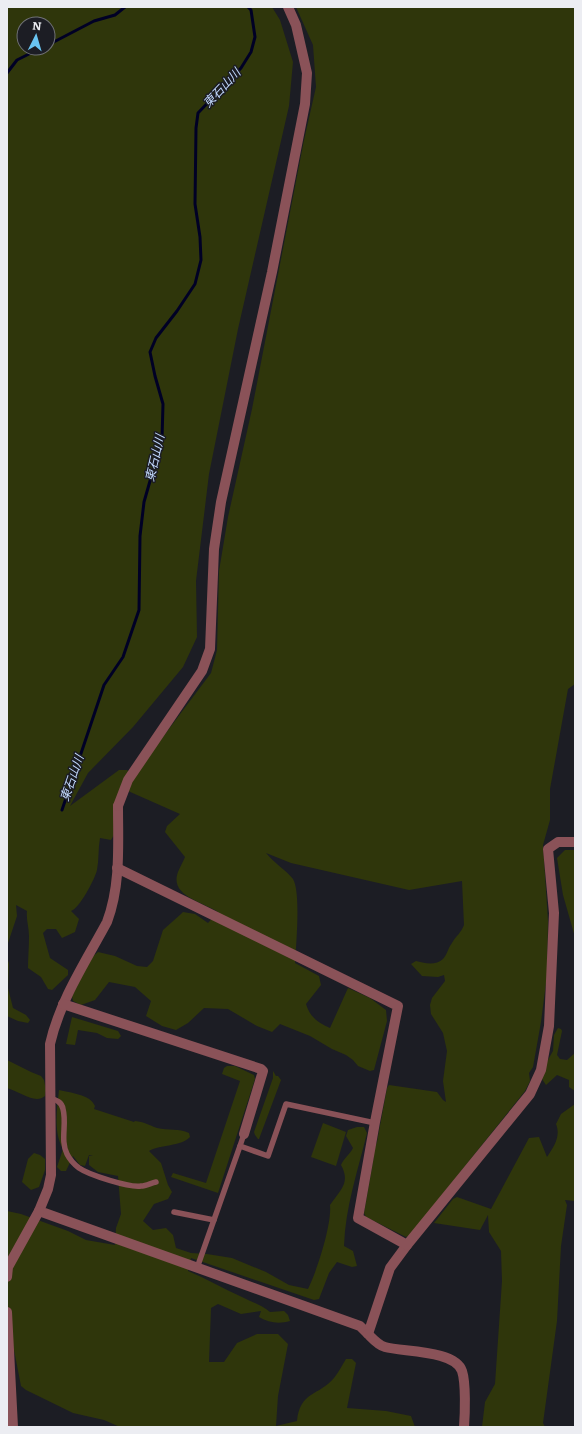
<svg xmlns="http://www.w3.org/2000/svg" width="582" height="1434" font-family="Literata,'Noto Sans JP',serif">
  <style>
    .green { fill: #2f360b; fill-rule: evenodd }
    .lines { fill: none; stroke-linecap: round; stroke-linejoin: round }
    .stream { stroke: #000025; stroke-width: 3 }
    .service { stroke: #8a5258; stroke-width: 5.5 }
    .minor { stroke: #8a5258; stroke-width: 10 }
    .tertiary { stroke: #8a5258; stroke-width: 10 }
    .labels { text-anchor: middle; stroke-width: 3; stroke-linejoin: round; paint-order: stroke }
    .water-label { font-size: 12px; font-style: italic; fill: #c3dafe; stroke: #1c1d24 }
  </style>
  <rect width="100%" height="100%" fill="#1c1d24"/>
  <g class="green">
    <path d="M7 7H272L280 20 293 62 289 106 238 329 209 474 196 581 197 637 183 667 133 727 88 773 70 806 119 770H127L130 773 115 833 111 840 100 838C98 849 99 860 97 870 95 879 79 909 71 911L79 919 75 932 62 938 56 929H47L43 933 50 958 68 970V975L52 990 48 989 41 977 28 968C28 958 29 947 29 936 29 927 26 920 27 911L16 905 17 916 7 946ZM24 24H48V48H24Z"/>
    <path d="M296 7H575V684L568 689 550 789V820L543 845 548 921 547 975 541 1022 533 1067 529 1073 530 1081 525 1091 410 1235 406 1237 366 1217 364 1213 374 1156 373 1152 377 1142 387 1088 389 1085 437 1092 443 1100 446 1102 443 1081 447 1051 443 1033 431 1014 430 1005 432 998 445 981 444 975 438 977 422 976 411 964 416 961C423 963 436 966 443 959 447 955 448 948 452 943 456 936 461 933 464 925L462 881 409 890 291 863 266 853C274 863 286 870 293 879 301 892 296 946 295 963L319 976 321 985 306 1004C310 1017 318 1023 330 1028L348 988 370 998 386 1010 387 1021 374 1070 370 1071 358 1066 353 1060 346 1055 332 1049 310 1036 280 1024 272 1032 257 1026 228 1009 204 1008 188 1023 176 1030 162 1026 146 1016 151 1001 135 987 109 982 95 1000 81 1005 73 1001 72 996 91 958 98 952 115 956 137 966 147 967 153 961 163 930 181 914 183 912 195 914 208 923 218 912C203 902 169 896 178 872 180 867 183 862 185 857L165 832 167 826 180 814 128 791 132 778 211 673 217 650 219 571 228 517 252 409 304 140 316 87 313 45Z"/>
    <path d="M565 850H575V937L563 895 557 858Z"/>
    <path d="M7 957 9 964 8 988 13 1008 26 1015 30 1020 28 1023 18 1021 7 1016Z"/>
    <path d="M72 1017 118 1031 121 1036 118 1039 107 1038 97 1033 78 1030 75 1045 66 1044Z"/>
    <path d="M558 1028 561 1029 562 1031 557 1055 560 1059 567 1060 575 1053V1091L569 1087V1080L557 1075 546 1085 542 1079 545 1065 553 1051 554 1035Z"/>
    <path d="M7 1060 31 1072 41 1076 44 1080 46 1090 45 1096C35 1105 19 1091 7 1088Z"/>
    <path d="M227 1066H235L254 1075 255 1079 218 1193 171 1177 173 1173 206 1183 240 1081 222 1074 224 1068Z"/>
    <path d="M273 1071 276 1076H278L281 1080 259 1139H258L255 1135 254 1132 273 1078Z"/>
    <path d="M59 1090C70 1093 90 1094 95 1106L94 1109 134 1122 135 1121C144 1122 149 1125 157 1128 168 1131 179 1128 189 1133L190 1137C180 1147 161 1144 149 1151L161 1163 168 1185 172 1192 168 1199 154 1204 143 1221 153 1230 166 1228 173 1235 176 1248 191 1253 207 1254 232 1258 266 1272 289 1285 308 1289C317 1271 332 1224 330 1205 340 1190 351 1183 341 1165 344 1158 350 1154 353 1148L346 1136 348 1130 357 1127H364L367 1133C358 1170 345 1208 344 1246L353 1251 357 1266 352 1267 337 1262 329 1273 319 1299 314 1300 191 1258 188 1271C207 1279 224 1289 242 1297 252 1302 261 1305 270 1312L284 1311 288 1315 290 1321C279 1324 269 1323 259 1317L261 1311 241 1314 218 1304 211 1308 209 1362H224L237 1343 257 1334H278L288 1344 278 1396 276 1426 297 1421C300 1391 319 1396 334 1378 339 1372 342 1365 346 1359H352L356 1363 347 1408 386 1411 411 1416 415 1427H120L104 1420 73 1413 26 1390 21 1386 14 1350 7 1352V1211L21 1214 68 1231 86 1240 115 1245 116 1228 121 1214 118 1176 98 1172 89 1165V1156H93L89 1155 85 1166 80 1165 73 1156 66 1171H61L57 1167 63 1149C53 1132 57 1109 59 1090Z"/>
    <path d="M575 1104 574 1176 575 1177V1201L565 1200 567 1205 561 1246 557 1321 543 1423 545 1427H482L485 1402 495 1384 502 1281 501 1251 489 1232 488 1215 480 1230 434 1223 453 1199 457 1197 491 1209 529 1138 539 1137 547 1157C554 1147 561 1136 556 1124L561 1114Z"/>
    <path d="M323 1123 346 1132 336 1166 311 1157Z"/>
    <path d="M34 1153 40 1155 45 1159V1170L39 1187 31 1190 22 1182 28 1159Z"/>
  </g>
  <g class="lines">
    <g class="stream">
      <path d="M48 45 94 21 115 15 125 7"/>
      <path d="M7 73 17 60 41 48"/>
      <path d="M62 810 104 685 123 657 139 610 140 536 144 502 162 439 163 404 155 376 150 352 156 338 177 311 195 284 201 260 200 237 195 204 196 128 198 113 241 68 251 52 255 37 251 10 248 7"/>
    </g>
    <g class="service">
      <path d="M50 1098C56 1100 62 1102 63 1109 67 1124 60 1140 67 1154 70 1160 75 1165 79 1168 89 1175 130 1188 141 1186 146 1186 151 1183 156 1182"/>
      <path d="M244 1134 240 1146 268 1156 286 1104 375 1123"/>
      <path d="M174 1212 214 1220"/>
      <path d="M197 1268 240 1146"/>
    </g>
    <g class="minor">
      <path d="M118 806C118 844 121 885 107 922 86 961 60 1000 50 1044L51 1175 48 1189 39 1211 360 1326 368 1334 390 1268 407 1245"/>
      <path d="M117 868 398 1006 375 1122 358 1218 407 1245 530 1094 541 1070 549 1026 554 913 548 849 558 842H575"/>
      <path d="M63 1004 261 1069 263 1071 244 1134"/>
      <path d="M7 1277 8 1267 39 1211"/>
      <path d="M7 1312 13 1427"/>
      <path d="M368 1334C373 1339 378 1345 385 1347 403 1352 455 1350 462 1371 466 1383 465 1414 464 1427"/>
    </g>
    <path class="tertiary" d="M118 806 128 780 202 671 210 649 214 549 221 502 272 272 305 104 307 73 296 25 288 7"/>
  </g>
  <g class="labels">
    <g class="water-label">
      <text transform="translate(222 88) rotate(-47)" y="4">東石山川</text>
      <text transform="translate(155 458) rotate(-77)" y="4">東石山川</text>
      <text transform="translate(72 778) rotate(-71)" y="4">東石山川</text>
    </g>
  </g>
  <rect width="582" height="1434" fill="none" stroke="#ecedf2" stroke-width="16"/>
  <g transform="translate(36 36) rotate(5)"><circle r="19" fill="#1c1d24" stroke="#6f7076"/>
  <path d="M0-3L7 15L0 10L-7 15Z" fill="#69c4f1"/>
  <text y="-6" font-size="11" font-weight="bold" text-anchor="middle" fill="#ecedf2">N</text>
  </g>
</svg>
